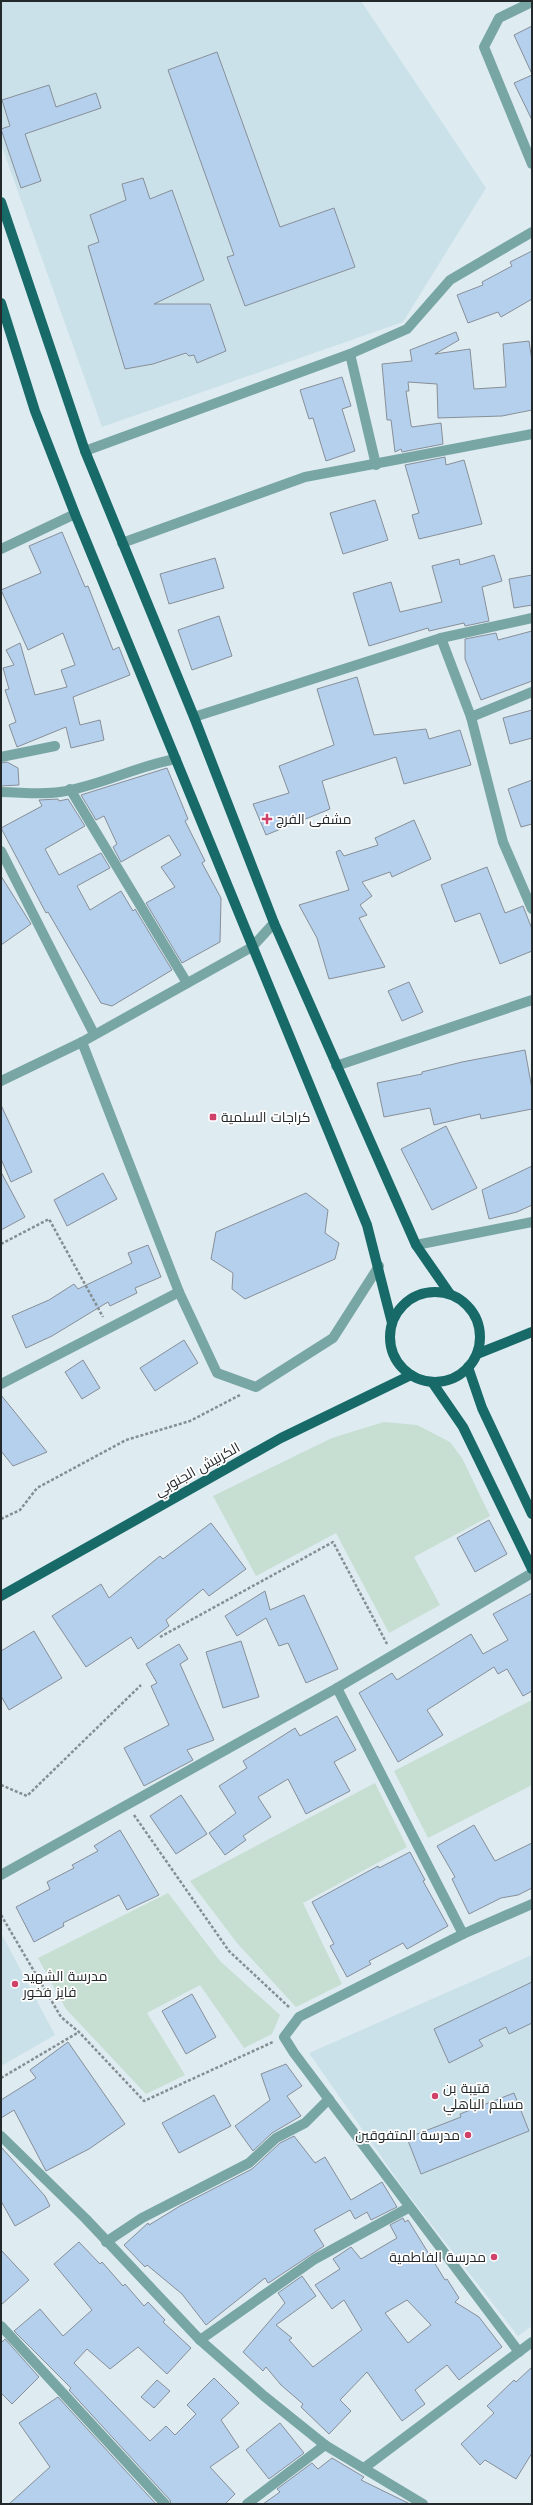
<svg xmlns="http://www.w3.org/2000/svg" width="533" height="2505" font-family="Jost,Cairo,sans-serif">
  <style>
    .built { fill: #cbe1e9 }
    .green { fill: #c7ded2 }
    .building { fill: #b5d0ed; stroke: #878f98; fill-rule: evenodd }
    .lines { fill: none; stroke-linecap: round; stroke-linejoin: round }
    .path { stroke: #858e92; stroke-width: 2.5; stroke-dasharray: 3 2; stroke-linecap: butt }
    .minor { stroke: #78a6a4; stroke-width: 10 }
    .major { stroke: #176a68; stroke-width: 10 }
    .poi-dot { fill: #d0416a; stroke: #fff; stroke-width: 1.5 }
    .labels { text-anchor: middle; stroke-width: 3.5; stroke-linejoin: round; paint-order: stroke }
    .poi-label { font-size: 14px; fill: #23282a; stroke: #fff; text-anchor: start }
    .street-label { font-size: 14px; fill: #23282a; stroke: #fff }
  </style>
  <rect width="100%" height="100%" fill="#deebf1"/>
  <g class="built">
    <path d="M1 1H361L486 188 403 322 102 427 1 144Z"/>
    <path d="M1 1933 55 2035 1 2066Z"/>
    <path d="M532 1955V2326L518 2336 403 2188 309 2053Z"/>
  </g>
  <g class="green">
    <path d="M384 1422 417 1425 450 1442 462 1458 490 1516 414 1557 440 1605 389 1633 336 1533 256 1576 213 1496 332 1438Z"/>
    <path d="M532 1700V1785L428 1838 394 1771Z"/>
    <path d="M375 1783 407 1847 303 1903 342 1984 296 2007 237 1943 190 1881Z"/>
    <path d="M168 1893 220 1961 280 2015 272 2034 244 2048 200 1985 147 2013 185 2075 146 2094 66 2009 38 1958Z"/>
  </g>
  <g class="building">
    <path d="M532 26V74L514 35Z"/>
    <path d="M217 52 280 227 334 208 355 267 245 306 227 257 234 255 168 70Z"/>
    <path d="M532 75V120L514 83Z"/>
    <path d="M49 85 56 107 96 93 101 108 25 134 41 181 21 188 1 129 10 126 2 100Z"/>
    <path d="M143 178 150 199 172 190 204 280 154 304H210L226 351 197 363 194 355 189 356 186 353 153 364 125 369 88 246 99 242 90 215 126 200 122 184Z"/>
    <path d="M532 251V299L501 317 498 312 468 323 457 295 483 285 482 282 512 266 510 262Z"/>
    <path d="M456 332 459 340 435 354 470 349 474 389 506 387 503 344 529 341 532 361V410L502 416 438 418 437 384 408 382 409 391H406L411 425 412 427 441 423 443 444 402 452 401 449 395 452 391 420H387L382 364 412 361 410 350Z"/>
    <path d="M342 377 351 406 342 409 355 451 326 461 313 418 309 419 300 390Z"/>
    <path d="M445 457 446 465 464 460 482 524 419 539 412 515 419 513 405 465Z"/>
    <path d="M375 500 388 540 343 554 330 513Z"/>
    <path d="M62 532 85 587 88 586 113 650 119 647 130 675 73 697 80 725 100 720 104 740 71 748 66 727 17 747 9 725 16 722 5 690 9 689 3 668 14 665 6 650 20 643 35 695 67 687 61 670 75 665 63 633 28 650 1 590 41 573 29 546Z"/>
    <path d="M494 555 502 581 482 587 489 621 465 626 464 623 429 631 428 628 369 646 353 593 391 582 400 612 442 602 432 566 459 559 460 565Z"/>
    <path d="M215 558 224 588 169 604 160 574Z"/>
    <path d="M532 575V605L514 608 509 579Z"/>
    <path d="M219 616 232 656 192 670 178 630Z"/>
    <path d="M532 631V681L481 700 465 659V639L496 633 498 640Z"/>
    <path d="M357 677 374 735 426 729 429 739 460 730 471 765 404 784 396 757 322 781 330 809 266 835 253 804 289 793 279 766 334 745 317 689Z"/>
    <path d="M532 710V738L510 744 503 718Z"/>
    <path d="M7 762 18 768 19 785 1 786V763Z"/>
    <path d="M167 768 188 819 185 821 205 861 202 863 221 898 220 942 182 963 146 903 175 887 161 867 181 855 169 835 121 862 113 847 117 844 104 816 96 820 81 795Z"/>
    <path d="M532 780V824L521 827 508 789Z"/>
    <path d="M58 799 59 801 68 799 85 826 45 849 59 875 101 853 110 868 77 886 90 910 121 891 133 911 135 909 172 970 112 1006 101 1003 48 912 46 913 1 828 42 806 39 800Z"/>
    <path d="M414 820 431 859 392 877 390 872 362 882 372 896 360 905 367 915 359 918 385 967 329 979 317 938 299 905 349 890 336 852 340 850 344 856 378 845 375 838Z"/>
    <path d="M487 867 505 913 523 906 532 929V951L500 964 480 913 455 922 441 885Z"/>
    <path d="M1 876 31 924 1 945Z"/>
    <path d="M409 982 423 1012 402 1021 388 991Z"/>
    <path d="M525 1050 532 1089V1109L481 1119 480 1114 434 1125 430 1108 384 1117 377 1083 422 1074V1072L462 1062Z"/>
    <path d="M1 1105 32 1172 11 1182 1 1159Z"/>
    <path d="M446 1126 477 1188 432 1210 401 1149Z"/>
    <path d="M532 1166V1205L517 1212 489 1219 482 1190Z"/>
    <path d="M1 1172 25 1217 1 1230Z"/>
    <path d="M103 1173 117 1199 67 1226 54 1200Z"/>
    <path d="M306 1193 328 1210 325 1233 339 1243 335 1259 245 1299 232 1289 233 1273 211 1259 216 1232Z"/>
    <path d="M148 1245 161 1277 135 1288 137 1293 110 1306 108 1302 52 1336 26 1348 12 1316 49 1300 74 1284 78 1289 132 1263 128 1253Z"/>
    <path d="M184 1340 198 1363 155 1391 140 1368Z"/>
    <path d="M83 1360 100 1388 82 1399 65 1372Z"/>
    <path d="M1 1395 47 1452 13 1466 1 1451Z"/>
    <path d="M489 1520 507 1554 475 1572 457 1538Z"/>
    <path d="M211 1523 246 1569 209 1596 203 1589 166 1620 169 1626 138 1649 131 1637 86 1667 52 1616 101 1584 109 1598 160 1556 163 1559Z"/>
    <path d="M265 1591 270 1610 304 1595 338 1669 306 1683 288 1643 279 1646 266 1618 237 1636 225 1616Z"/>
    <path d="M532 1593V1691L523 1696 507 1669 498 1674 494 1667 427 1710 443 1735 398 1762 359 1693 392 1673 397 1680 471 1634 483 1654 508 1640 493 1614Z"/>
    <path d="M34 1631 62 1678 9 1710 1 1696V1651Z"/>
    <path d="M241 1641 259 1697 223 1708 206 1652Z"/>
    <path d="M179 1644 188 1659 180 1664 214 1740 187 1750 193 1760 144 1786 124 1748 169 1725 151 1686 157 1683 146 1664Z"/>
    <path d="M337 1716 356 1750 334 1762 350 1791 306 1814 288 1779 258 1797 271 1817 243 1836 246 1840 225 1855 209 1833 236 1813 219 1786 247 1768 243 1761 295 1728 300 1736Z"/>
    <path d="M181 1795 207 1834 176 1854 150 1816Z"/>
    <path d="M474 1825 495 1861 532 1843V1888L518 1895 501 1898 469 1914 452 1879 455 1877 437 1846Z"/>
    <path d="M120 1830 159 1895 127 1910 119 1895 63 1923 64 1926 34 1942 16 1907 50 1889 47 1882 74 1868 72 1865 98 1851 94 1846Z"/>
    <path d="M410 1852 425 1880 423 1881 448 1926 407 1949 403 1943 369 1961 371 1964 347 1977 330 1946 334 1944 312 1902 378 1866 379 1868Z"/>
    <path d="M532 1982V2023L509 2034 506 2027 479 2040 483 2046 449 2063 434 2029Z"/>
    <path d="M192 1994 216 2037 186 2054 162 2011Z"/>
    <path d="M68 2042 125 2124 89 2149 46 2171 14 2110 1 2118V2100L36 2078 30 2070Z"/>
    <path d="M286 2064 302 2086 287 2096 301 2116 272 2133 253 2151 235 2126 270 2100 261 2074Z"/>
    <path d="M514 2093 529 2131 421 2174 407 2138 461 2117 460 2114Z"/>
    <path d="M214 2095 231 2126 179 2153 162 2123Z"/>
    <path d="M294 2136 315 2163 325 2157 351 2200 382 2182 397 2207 371 2220 367 2212 355 2219 350 2210 314 2230 324 2246 270 2282 268 2283 265 2278 206 2325 182 2294 147 2265 145 2267 124 2245 148 2223 149 2225 180 2206 252 2169 280 2143Z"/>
    <path d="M1 2147 45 2196 50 2206 15 2226 1 2201Z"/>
    <path d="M403 2218 405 2222 408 2220 445 2280 447 2279 459 2298 455 2302 479 2317 502 2347 459 2380 447 2365 415 2390 425 2404 402 2421 367 2372 340 2400 351 2411 329 2434 301 2407 303 2404 281 2385 266 2367 263 2371 243 2352 285 2303 278 2293 302 2276 316 2296 276 2325 292 2338 289 2340 313 2367 362 2330 344 2300 332 2309 315 2285 340 2269 333 2259 351 2247 361 2259 397 2238 390 2225ZM407 2300 431 2325 408 2343 385 2313Z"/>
    <path d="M79 2242 100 2264 102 2262 123 2286 125 2284 144 2306 148 2302 165 2320 163 2322 191 2348 167 2374 138 2347 110 2369 87 2349 74 2363 150 2441 166 2426 175 2435 196 2414 187 2405 214 2378 239 2403 221 2420 239 2447 210 2467 235 2494 225 2504H171L170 2500 69 2390 71 2388 14 2331 40 2309 63 2336 92 2310 54 2264Z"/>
    <path d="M1 2250 29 2280 1 2305Z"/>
    <path d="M5 2339 39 2377 12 2404 1 2393V2343Z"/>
    <path d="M532 2367V2453L516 2479 485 2460 480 2465 461 2444 494 2413 487 2406 514 2380 516 2382Z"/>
    <path d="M157 2380 170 2391 154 2408 141 2397Z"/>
    <path d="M58 2397 156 2504H9L50 2467 19 2423Z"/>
    <path d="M280 2423 304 2453 269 2479 246 2450Z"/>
    <path d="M332 2458 364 2477 361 2480 410 2504H263L280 2492 277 2489 312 2463 318 2469Z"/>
  </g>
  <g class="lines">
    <g class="path">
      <path d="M1 1244 49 1219 103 1317"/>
      <path d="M1 1519 20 1510 37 1488 126 1440 190 1421 240 1395"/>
      <path d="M160 1637 333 1542 387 1644"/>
      <path d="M1 1785 27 1796 141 1685"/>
      <path d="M134 1815 229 1951 290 2008"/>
      <path d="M1 1915 61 2017 79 2032 144 2101 273 2042"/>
      <path d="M1 2078 79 2032"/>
    </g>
    <g class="minor">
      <path d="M532 2 499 18 484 47 532 164"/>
      <path d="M350 354 376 465"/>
      <path d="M85 451 350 354 407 329 450 280 532 232"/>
      <path d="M122 543 305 477 532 434"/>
      <path d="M1 549 75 514"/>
      <path d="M441 638 471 717 503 842 532 909"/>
      <path d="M194 717 441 638 532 618"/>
      <path d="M471 717 532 692"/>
      <path d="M1 757 55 746"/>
      <path d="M70 789 187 983"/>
      <path d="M1 792C20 792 41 795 60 792 100 786 136 766 176 759"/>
      <path d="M1 851 94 1034"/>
      <path d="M82 1042 179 1292 217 1373 256 1387 333 1338 379 1266"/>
      <path d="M336 1066 532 1000"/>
      <path d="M1 1081 82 1042 252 947 274 923"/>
      <path d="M416 1245 532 1222"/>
      <path d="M1 1384 179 1292"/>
      <path d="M337 1688 463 1934"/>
      <path d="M1 1875 337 1688 532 1573"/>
      <path d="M1 2136 86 2219 200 2340 264 2396 325 2445 423 2504"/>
      <path d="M106 2242 142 2218 249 2163 276 2138 305 2123 329 2099"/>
      <path d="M1 2326 165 2504"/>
      <path d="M200 2340 315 2259 408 2208"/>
      <path d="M519 2352 294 2053 284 2037 299 2017 463 1934 532 1904"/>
      <path d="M364 2468 532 2342"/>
      <path d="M247 2504 325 2445"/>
    </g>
    <g class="major">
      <path d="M1 202 85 451 194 717 274 923 416 1245 450 1294"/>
      <path d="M1 303 35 411 75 514 367 1225 392 1323"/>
      <circle cx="435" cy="1337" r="45"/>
      <path d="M477 1354 532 1332"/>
      <path d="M468 1367 482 1408 532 1514"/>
      <path d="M432 1382 463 1427 532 1569"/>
      <path d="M1 1596 281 1438 411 1375"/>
    </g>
  </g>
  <g class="poi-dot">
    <path d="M265 813h4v4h4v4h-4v4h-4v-4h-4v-4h4z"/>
    <rect x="209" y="1113" width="8" height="8" rx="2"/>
    <circle cx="15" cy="1984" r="4"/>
    <circle cx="435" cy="2096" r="4"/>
    <circle cx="468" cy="2135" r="4"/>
    <circle cx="494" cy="2257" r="4"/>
  </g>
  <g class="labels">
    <g class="poi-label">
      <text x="276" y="824">مشفى الفرج</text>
      <text x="221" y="1122">كراجات السلمية</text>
      <text x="23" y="1981">مدرسة الشهيد<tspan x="23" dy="16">فايز فخور</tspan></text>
      <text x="443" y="2093">قتيبة بن<tspan x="443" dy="16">مسلم الباهلي</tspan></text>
      <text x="460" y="2140" text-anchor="end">مدرسة المتفوقين</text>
      <text x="486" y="2262" text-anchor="end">مدرسة الفاطمية</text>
    </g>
    <g class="street-label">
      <text transform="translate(197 1469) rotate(-29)" y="5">الكرنيش الجنوبي</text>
    </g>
  </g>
  <rect width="533" height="2505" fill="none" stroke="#23282a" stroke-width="4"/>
</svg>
